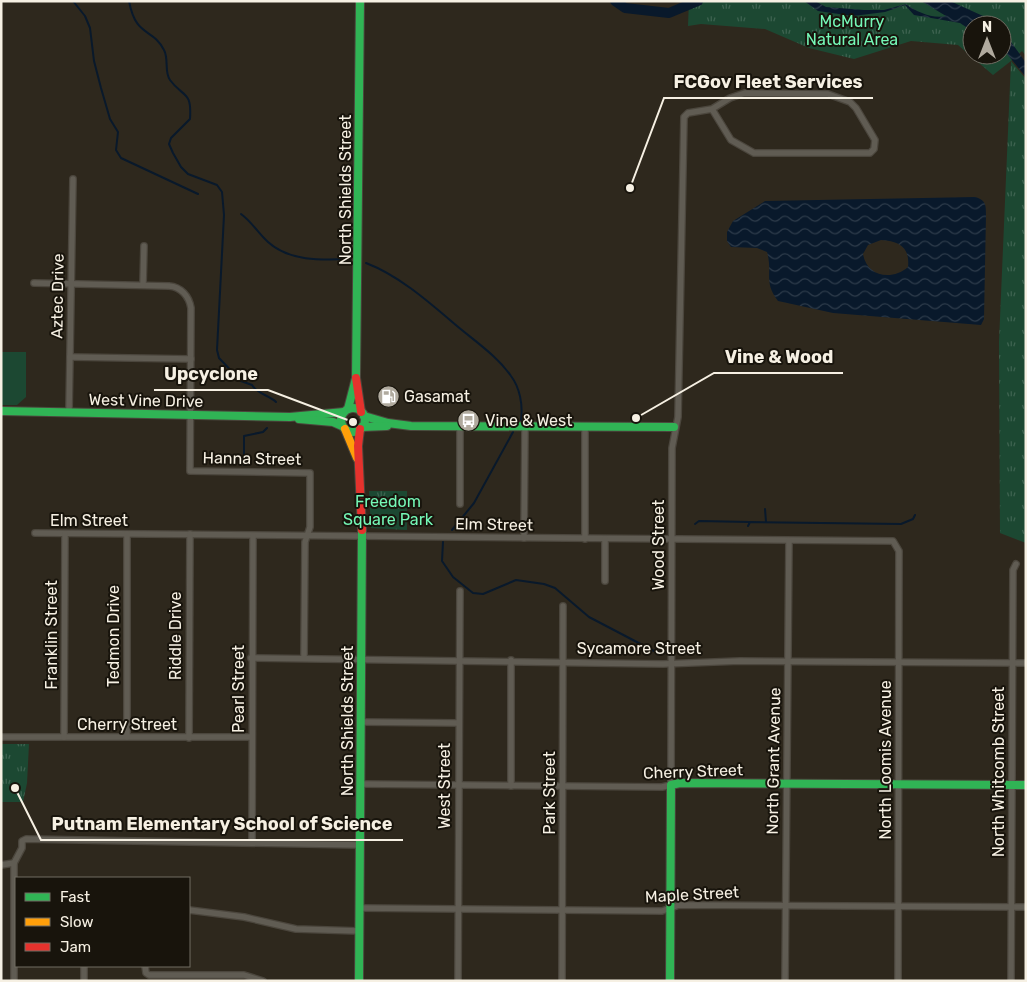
<svg xmlns="http://www.w3.org/2000/svg" width="1027" height="982" font-family="Rubik,sans-serif">
  <style>
    .green { fill: #1c4832 }
    .park { fill: url(#park-tufts); fill-rule: evenodd }
    .water { fill: url(#water-waves); fill-rule: evenodd }
    .lines { fill: none; stroke-linecap: round; stroke-linejoin: round }
    .stream { stroke: #09192b; stroke-width: 2 }
    .river { stroke: #09192b; stroke-width: 10 }
    .street-casing { stroke: #4b463d; stroke-width: 8 }
    .fast-casing { stroke: #4b463d; stroke-width: 10 }
    .slow-casing { stroke: #4b463d; stroke-width: 10 }
    .jam-casing { stroke: #4b463d; stroke-width: 10 }
    .street { stroke: #605c53; stroke-width: 5.5 }
    .fast { stroke: #30b455; stroke-width: 8 }
    .slow { stroke: #ff9f0a; stroke-width: 8 }
    .jam { stroke: #e5322d; stroke-width: 8 }
    .labels { text-anchor: middle; stroke-width: 4; stroke-linejoin: round; paint-order: stroke }
    .park-label { font-size: 16px; fill: #75f8b7; stroke: #18140c }
    .street-label { font-size: 16px; fill: #f6f0e3; stroke: #18140c }
    .poi-label { font-size: 16px; fill: #f6f0e3; stroke: #18140c; text-anchor: start }
    .leader { fill: none; stroke: #f6f0e3; stroke-width: 2 }
    .callout-dot { fill: #f6f0e3; stroke: #18140c; stroke-width: 2 }
    .callout-label { font-size: 18px; text-anchor: middle; font-weight: bold; fill: #f6f0e3; stroke: #18140c; stroke-width: 4; stroke-linejoin: round; paint-order: stroke }
  </style>
  <defs>
    <pattern id="park-tufts" width="24" height="20" patternUnits="userSpaceOnUse" patternTransform="scale(1.25)"><rect width="24" height="20" fill="#1c4832"/><path d="M3 7l-1-3M5 7V3M7 7l1-3M15 17l-1-3M17 17v-4M19 17l1-3" fill="none" stroke="#3e6350"/></pattern>
    <pattern id="water-waves" width="16" height="10" patternUnits="userSpaceOnUse" patternTransform="scale(1.25)"><rect width="16" height="10" fill="#09192b"/><path d="M0 5q4-4 8 0t8 0" fill="none" stroke="#2d3b4a"/></pattern>
  </defs>
  <rect width="100%" height="100%" fill="#2e281d"/>
  <path class="green" d="M1 352H26V397L17 405H1Z"/>
  <g class="park">
    <path d="M689 1H1026V56L1022 51 1011 61 1026 79V543L1000 533 999 342 1011 61 993 75 958 45 911 41 854 59 809 48 765 29 701 24 688 26ZM972 25H1002V55H972Z"/>
    <path d="M369 491H407V530L371 528Z"/>
    <path d="M1 744H29L27 783 23 802H1Z"/>
  </g>
  <g class="water">
    <path d="M804 1H815L826 7 864 10H884L906 4C916 12 933 19 946 16L921 1H950L994 21 998 25H972V31L960 23 914 15 905 5 885 12 853 16 818 11Z"/>
    <path d="M1002 29 1026 63V77L1002 48Z"/>
    <path d="M975 197C986 200 986 205 986 215L984 319 981 325 833 313 778 301C763 282 773 273 767 252L757 248 731 247 727 241V232L733 221 765 201ZM881 240C899 241 910 247 908 267 892 281 867 277 863 254L868 245Z"/>
  </g>
  <g class="lines">
    <g class="stream">
      <path d="M73 1 85 16 90 28 94 61 101 88 110 119 118 132 116 150 121 158 198 194"/>
      <path d="M129 1C136 38 152 27 164 50 169 59 164 72 170 80 183 98 192 90 190 119L171 138 169 144 173 153 181 167 188 174 217 185 222 192 224 215 217 350 219 358 241 381 252 385C257 394 269 395 276 402"/>
      <path d="M241 214C252 222 258 233 268 242 290 262 323 260 350 259"/>
      <path d="M366 263C400 276 430 303 457 326 476 342 497 356 511 376 520 388 523 405 521 420"/>
      <path d="M244 465V436L263 432 267 428"/>
      <path d="M765 509 766 522"/>
      <path d="M695 524 699 521 749 522"/>
      <path d="M748 526 750 522 901 524 913 519 915 515"/>
      <path d="M452 530 474 503 513 432"/>
      <path d="M443 542 442 561 453 577 473 593 483 594 516 580 544 584 555 588 589 617 654 651"/>
    </g>
    <path class="river" d="M615 1 625 8 669 13 698 1"/>
    <defs>
      <g id="street">
        <path d="M34 283 169 286C181 287 189 296 191 308L190 471 310 473V527L305 542 304 657"/>
        <path d="M143 285 144 246"/>
        <path d="M70 357 191 359"/>
        <path d="M69 412 73 179"/>
        <path d="M460 504V426"/>
        <path d="M35 533 893 541 899 551 898 981"/>
        <path d="M524 538 525 426"/>
        <path d="M585 539V427"/>
        <path d="M605 581V539"/>
        <path d="M251 658 663 664 740 661 1026 663"/>
        <path d="M511 660V786"/>
        <path d="M361 722 458 723"/>
        <path d="M1 737H252"/>
        <path d="M64 737 65 534"/>
        <path d="M127 737V534"/>
        <path d="M189 738 190 534"/>
        <path d="M360 784 662 787 671 785 672 448 678 417 684 117 688 113 712 109 730 98 745 93 828 94 850 102 856 108 875 140 874 149 870 153H754L731 140 712 109"/>
        <path d="M252 843 253 536"/>
        <path d="M1 865 14 863 22 848V841L26 839 360 845"/>
        <path d="M360 908 662 911 679 905 1026 907"/>
        <path d="M189 910 244 917 296 929 359 931"/>
        <path d="M84 966V981"/>
        <path d="M145 966 146 973 149 975H244L263 981"/>
        <path d="M14 981V863"/>
        <path d="M458 981 460 591"/>
        <path d="M562 981 563 606"/>
        <path d="M785 981 789 541"/>
        <path d="M1011 981 1013 570 1016 564"/>
      </g>
      <g id="fast">
        <circle cx="353" cy="420" r="12"/>
        <path d="M348 409 356 378 360 1"/>
        <path d="M1 411 290 417 344 412"/>
        <path d="M364 416 388 423 411 426 674 427"/>
        <path d="M299 419 333 422 342 426"/>
        <path d="M362 427 387 426"/>
        <path d="M359 981 362 530"/>
        <path d="M670 981 671 785 680 783 1026 785"/>
      </g>
      <path id="slow" d="M345 429 357 458"/>
      <g id="jam">
        <path d="M356 378 361 412"/>
        <path d="M360 429 358 446 362 530"/>
      </g>
    </defs>
    <use href="#street" class="street-casing"/>
    <use href="#fast" class="fast-casing"/>
    <use href="#slow" class="slow-casing"/>
    <use href="#jam" class="jam-casing"/>
    <use href="#street" class="street"/>
    <use href="#fast" class="fast"/>
    <use href="#slow" class="slow"/>
    <use href="#jam" class="jam"/>
  </g>
  <defs>
    <symbol id="fuel-disc" viewBox="-11 -11 22 22"><circle r="9.5" fill="#b0aa9e" stroke="#18140c"/><path d="M-5.5-6h7V0h2V4h1.3V-2.5L3-4.5l.8-.8L6-3V5H2.5V1h-1V6h-7ZM-4.2-4.7v3.2H.2V-4.7Z" fill="#fff"/></symbol>
    <symbol id="bus-disc" viewBox="-11 -11 22 22"><circle r="9.5" fill="#b0aa9e" stroke="#18140c"/><path d="M-5-6H5V4H4V6H2V4H-2V6H-4V4H-5ZM-3.5-4V0h7V-4ZM-3.5 1.2v1.5H-2V1.2ZM2 1.2v1.5H3.5V1.2Z" fill="#fff"/></symbol>
  </defs>
  <g fill-rule="evenodd">
    <use href="#fuel-disc" x="376" y="384" width="25" height="25"/>
    <use href="#bus-disc" x="456" y="408" width="25" height="25"/>
  </g>
  <g class="labels">
    <g class="park-label">
      <text x="852" y="27">McMurry<tspan x="852" dy="18">Natural Area</tspan></text>
      <text x="388" y="507">Freedom<tspan x="388" dy="18">Square Park</tspan></text>
    </g>
    <g class="street-label">
      <text transform="translate(345 190) rotate(-90)" y="6">North Shields Street</text>
      <text transform="translate(57 296) rotate(-89)" y="6">Aztec Drive</text>
      <text transform="translate(146 400) rotate(1)" y="6">West Vine Drive</text>
      <text transform="translate(252 458) rotate(1)" y="6">Hanna Street</text>
      <text x="89" y="526">Elm Street</text>
      <text transform="translate(494 524) rotate(1)" y="6">Elm Street</text>
      <text transform="translate(658 545) rotate(-90)" y="6">Wood Street</text>
      <text transform="translate(51 635) rotate(-90)" y="6">Franklin Street</text>
      <text transform="translate(113 636) rotate(-90)" y="6">Tedmon Drive</text>
      <text transform="translate(175 636) rotate(-90)" y="6">Riddle Drive</text>
      <text x="639" y="654">Sycamore Street</text>
      <text transform="translate(238 689) rotate(-90)" y="6">Pearl Street</text>
      <text transform="translate(347 721) rotate(-90)" y="6">North Shields Street</text>
      <text x="127" y="730">Cherry Street</text>
      <text transform="translate(885 760) rotate(-90)" y="6">North Loomis Avenue</text>
      <text transform="translate(773 761) rotate(-89)" y="6">North Grant Avenue</text>
      <text transform="translate(693 771) rotate(-2)" y="6">Cherry Street</text>
      <text transform="translate(998 772) rotate(-90)" y="6">North Whitcomb Street</text>
      <text transform="translate(444 786) rotate(-90)" y="6">West Street</text>
      <text transform="translate(549 793) rotate(-90)" y="6">Park Street</text>
      <text transform="translate(692 894) rotate(-3)" y="6">Maple Street</text>
    </g>
    <g class="poi-label">
      <text x="404" y="402">Gasamat</text>
      <text x="485" y="426">Vine &amp; West</text>
    </g>
  </g>
  <path class="leader" d="M630 188L664 98H873M636 418L714 373H843M353 422L268 390H154M15 788L41 840H403"/>
  <g class="callout-dot">
    <circle cx="630" cy="188" r="5"/>
    <circle cx="636" cy="418" r="5"/>
    <circle cx="353" cy="422" r="5"/>
    <circle cx="15" cy="788" r="5"/>
  </g>
  <g class="callout-label">
    <text x="768" y="88">FCGov Fleet Services</text>
    <text x="779" y="363">Vine &amp; Wood</text>
    <text x="211" y="380">Upcyclone</text>
    <text x="222" y="830">Putnam Elementary School of Science</text>
  </g>
  <rect width="1027" height="982" fill="none" stroke="#f6f0e3" stroke-width="5"/>
  <rect x="15" y="877" width="175" height="90" fill="#18140c" stroke="#716c62"/>
  <rect x="25" y="893" width="25" height="8" fill="#30b455" stroke="#716c62"/>
  <text x="60" y="902" font-size="15" fill="#f6f0e3">Fast</text>
  <rect x="25" y="918" width="25" height="8" fill="#ff9f0a" stroke="#716c62"/>
  <text x="60" y="927" font-size="15" fill="#f6f0e3">Slow</text>
  <rect x="25" y="943" width="25" height="8" fill="#e5322d" stroke="#716c62"/>
  <text x="60" y="952" font-size="15" fill="#f6f0e3">Jam</text>
  <g transform="translate(987 40)"><circle r="24" fill="#18140c" stroke="#716c62"/>
  <path d="M0-4L9 19L0 12L-9 19Z" fill="#b0aa9e"/>
  <text y="-8" font-size="14" font-weight="bold" text-anchor="middle" fill="#f6f0e3">N</text>
  </g>
</svg>
